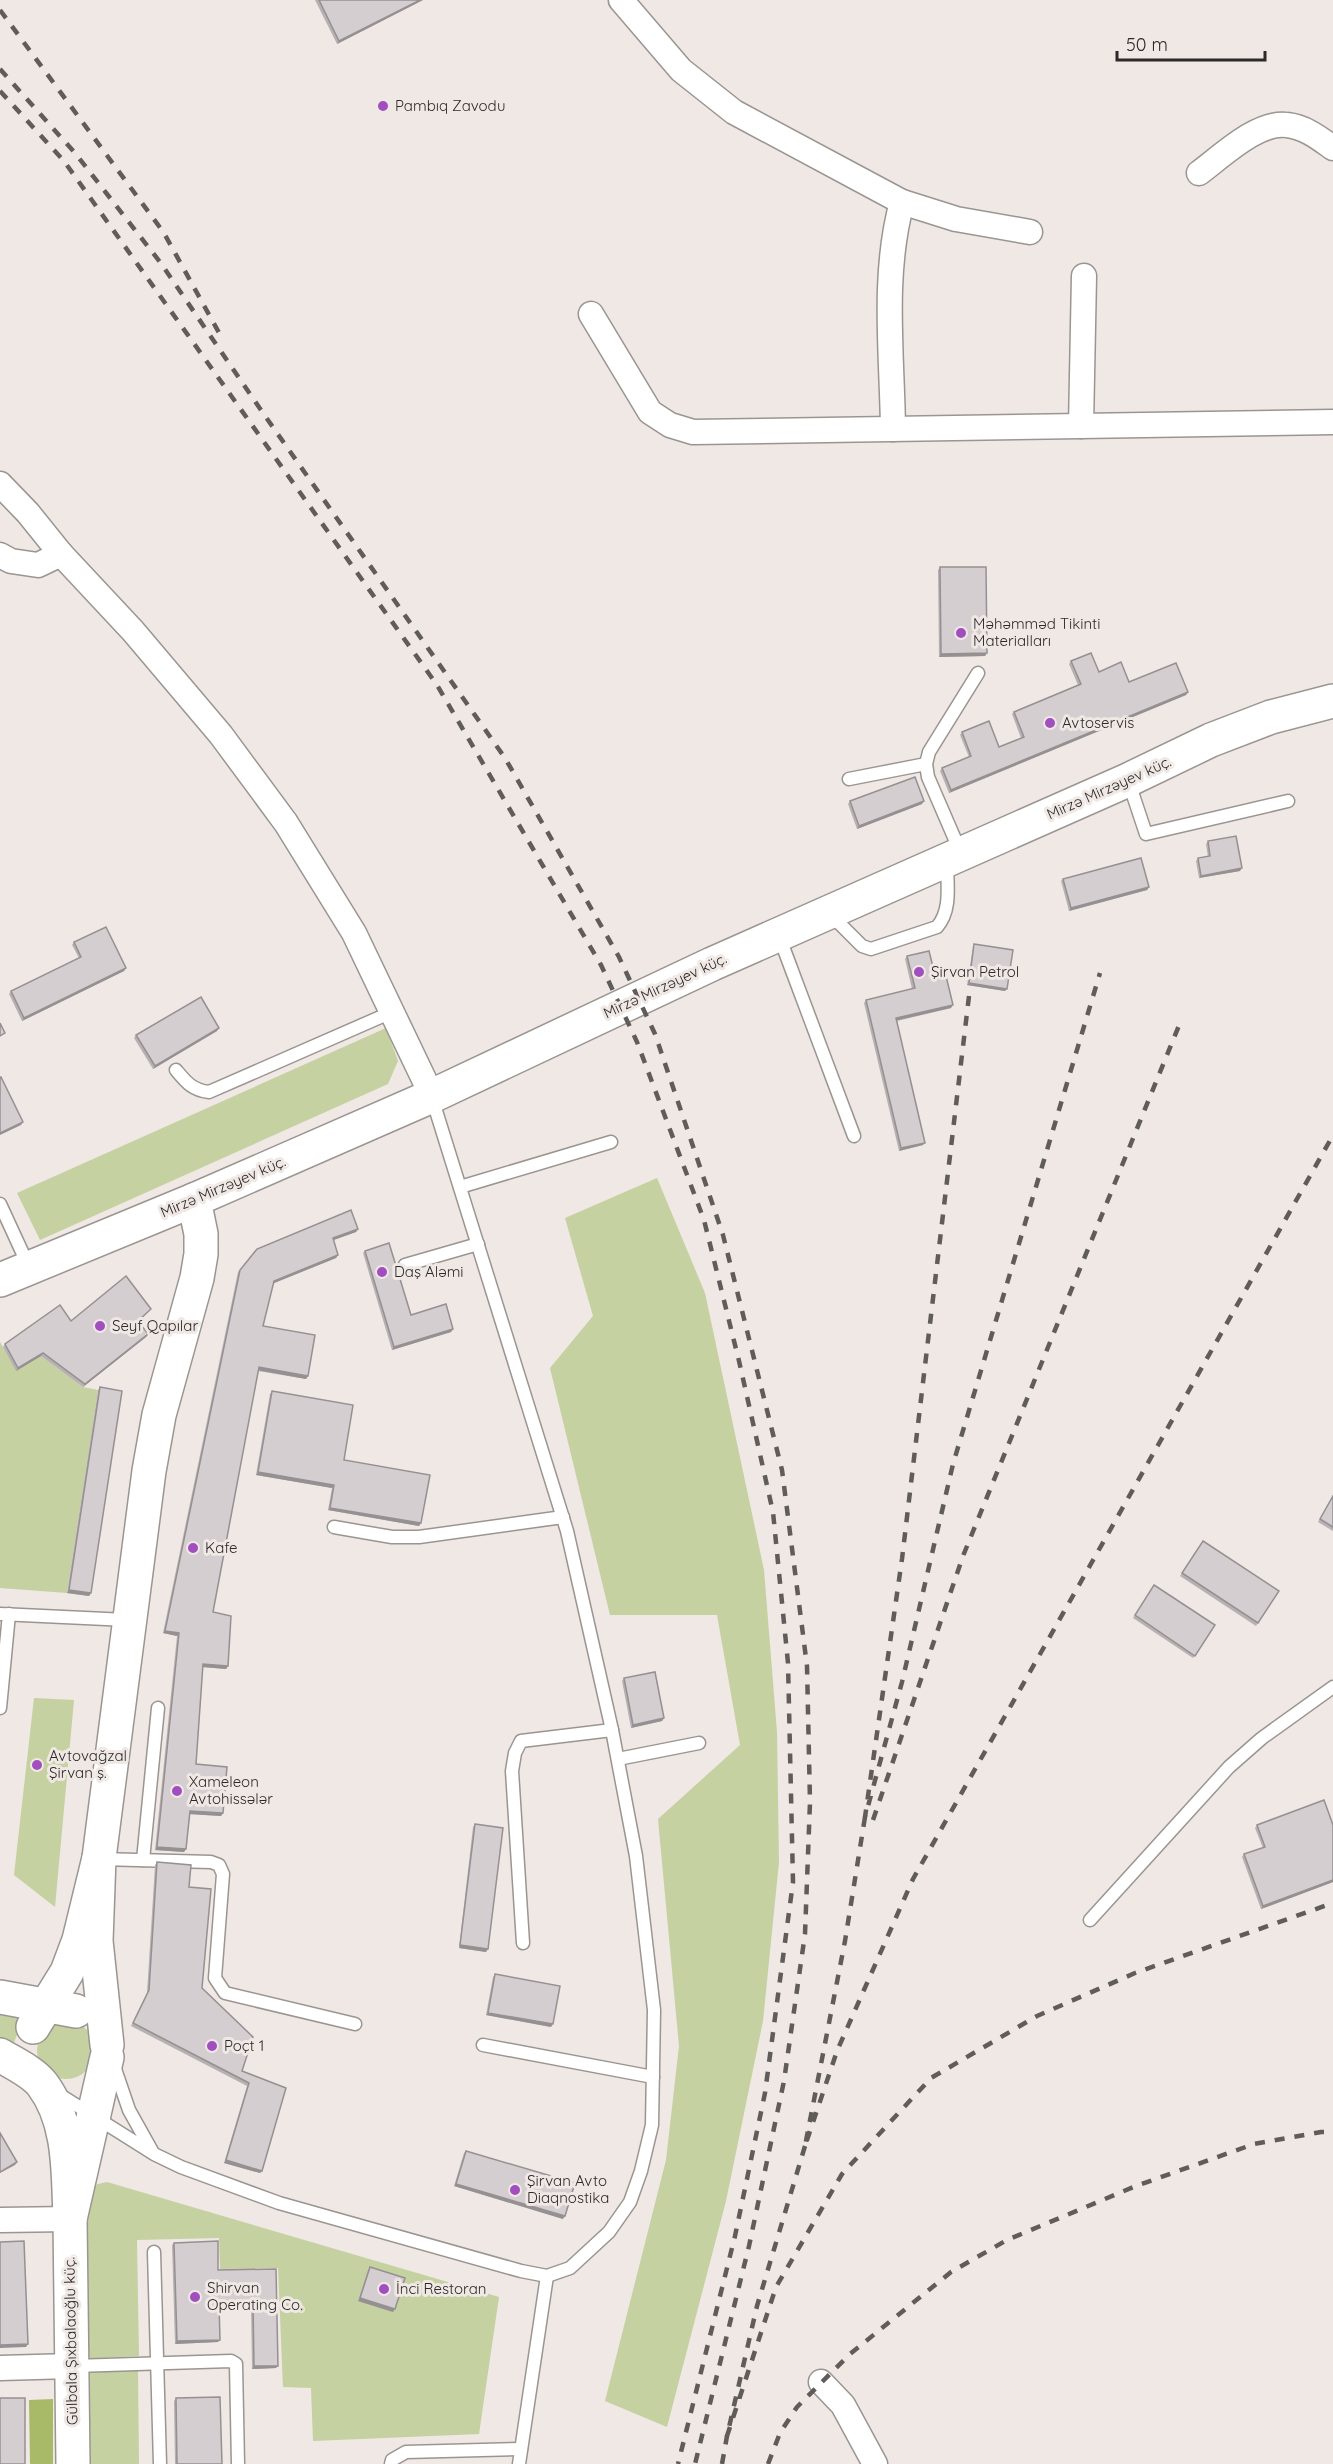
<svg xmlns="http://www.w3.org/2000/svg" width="1333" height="2464" font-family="Quicksand,sans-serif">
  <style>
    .green { fill: #c5d1a0 }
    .forest { fill: #a8b968 }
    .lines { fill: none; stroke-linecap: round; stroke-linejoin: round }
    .service-casing { stroke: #9b9591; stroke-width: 15 }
    .minor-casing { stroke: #9b9591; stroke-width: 27 }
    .secondary-casing { stroke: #9b9591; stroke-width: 36 }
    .service { stroke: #fff; stroke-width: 12 }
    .minor { stroke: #fff; stroke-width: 24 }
    .secondary { stroke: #fff; stroke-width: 33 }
    .rail { stroke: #605c5a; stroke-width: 4.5; stroke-dasharray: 10 10; stroke-linecap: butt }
    .wall { fill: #b7b1b4 }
    .shaded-wall { fill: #959092 }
    .building { fill: #d5ced1; stroke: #959092; stroke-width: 1.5 }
    .poi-dot { fill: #a14fbe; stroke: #efe8e4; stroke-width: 2 }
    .labels { text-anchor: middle; stroke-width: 6; stroke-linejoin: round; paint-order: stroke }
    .poi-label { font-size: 15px; fill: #2c2928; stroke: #efe8e4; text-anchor: start }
    .street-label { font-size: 15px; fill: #2c2928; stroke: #efe8e4 }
  </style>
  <rect width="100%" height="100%" fill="#efe8e4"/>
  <g class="green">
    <path d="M386 1028 398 1061 388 1084 40 1240 17 1193Z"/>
    <path d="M657 1178 705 1293 764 1570 777 1732 779 1862 763 2021 726 2201 667 2427 605 2401 666 2160 679 2046 658 1819 740 1745 717 1615H610L550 1368 593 1316 565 1218Z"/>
    <path d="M0 1342 16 1370 41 1356 83 1387 98 1390 67 1593 0 1588Z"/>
    <path d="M34 1698 74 1700 55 1907 14 1875Z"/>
    <path d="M0 2008 24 2013 12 2049 0 2041Z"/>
    <circle cx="66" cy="2050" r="29"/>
    <path d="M107 2182 499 2297 479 2434 313 2441 311 2388 283 2387 278 2268 220 2269 219 2238 137 2240 139 2356 86 2359 82 2228 94 2185Z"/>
    <path d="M138 2369 139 2464H90L87 2372Z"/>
  </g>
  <path class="forest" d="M53 2399V2464H30L29 2400Z"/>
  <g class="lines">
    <defs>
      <g id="service">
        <path d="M849 779 926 764"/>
        <path d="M1128 780 1146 834 1288 801"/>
        <path d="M960 851 928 777 926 764 929 752 978 673"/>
        <path d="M831 915 862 946 871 949 937 927C952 910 947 884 947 863"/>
        <path d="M779 936 854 1136"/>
        <path d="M176 1070C186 1082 192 1090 209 1092L392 1012"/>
        <path d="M460 1187 611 1142"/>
        <path d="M0 1204 29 1267"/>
        <path d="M405 1265 478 1244"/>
        <path d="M334 1527 392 1537H419L563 1517"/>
        <path d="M0 1614 127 1620"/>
        <path d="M0 1708 9 1614"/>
        <path d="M618 1759 699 1743"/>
        <path d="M100 1859 211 1862 219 1865 223 1874 215 1978 225 1993 355 2024"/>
        <path d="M143 1860 158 1708"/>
        <path d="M1090 1920 1229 1767 1262 1738 1333 1687"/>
        <path d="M523 1943 512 1771 515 1753 521 1741 612 1730"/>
        <path d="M483 2045 653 2077"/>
        <path d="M114 2066 129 2110 153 2153"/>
        <path d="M57 2093 154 2154 181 2167 279 2203 521 2271 547 2276 570 2268 609 2232 630 2202 641 2171 652 2125 654 2010 636 1856 612 1730 567 1531 432 1098"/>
        <path d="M154 2252 160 2464"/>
        <path d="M74 2366 231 2361 236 2364 238 2464"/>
        <path d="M391 2464 392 2460 406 2452 521 2449"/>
        <path d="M519 2464 547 2276"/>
      </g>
      <g id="minor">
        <path d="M621 0 681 70 734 112 902 202 956 219 1030 232"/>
        <path d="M1199 173C1222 156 1258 121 1287 125 1305 127 1319 138 1333 148"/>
        <path d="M591 314 650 412 670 425 693 432 1333 422"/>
        <path d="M1081 426 1084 276"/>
        <path d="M893 429C892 353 882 275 902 202"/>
        <path d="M0 484 28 513 61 554 133 631 221 735 286 823 354 933 432 1096"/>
        <path d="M0 555 11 561 38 565 61 554"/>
        <path d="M0 2220 70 2219"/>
        <path d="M0 2368 72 2366"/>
        <path d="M821 2382 843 2405 875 2464"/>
      </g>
      <g id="secondary">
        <path d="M0 1280 194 1200 432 1096 712 964 1128 780 1211 740 1271 717 1333 701"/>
        <path d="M99 1858 149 1471 159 1415 197 1278 201 1254V1234L194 1200"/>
        <path d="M0 1997 76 2011"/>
        <path d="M33 2027 67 1972 79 1940 99 1858 96 1941 107 2045"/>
        <path d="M0 2055C13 2063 33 2072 42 2084 71 2122 68 2174 70 2219L107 2057"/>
        <path d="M70 2219 73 2464"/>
      </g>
    </defs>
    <use href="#service" class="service-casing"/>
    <use href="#minor" class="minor-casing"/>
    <use href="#secondary" class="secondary-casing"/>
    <use href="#service" class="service"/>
    <use href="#minor" class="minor"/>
    <use href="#secondary" class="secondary"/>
    <g class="rail">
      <path d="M0 10 164 233 223 340"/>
      <path d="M0 69 75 153 160 262 263 413 505 758 619 957 655 1034 723 1235 782 1470 807 1666 810 1802 805 1934 784 2081 749 2246 695 2464"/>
      <path d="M0 91 64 161 437 685 601 965 637 1042 704 1220 739 1361 773 1512 788 1663 793 1882 765 2093 735 2236 678 2464"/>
      <path d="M969 996 902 1559 865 1817 902 1682 953 1464 1100 973"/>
      <path d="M865 1817 845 1941 805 2146 837 2051 913 1879 1332 1137"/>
      <path d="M873 1820 963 1556 1180 1023"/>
      <path d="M805 2146 757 2306 727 2436 776 2287 842 2174 931 2078 1037 2016 1135 1973 1333 1903"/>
      <path d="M722 2464 727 2436"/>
      <path d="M768 2464 780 2433 797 2407 850 2354 951 2272 1007 2240 1136 2186 1254 2144 1321 2132H1333"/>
    </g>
  </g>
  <g class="wall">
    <path d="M315 0H423L337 44Z"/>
    <path d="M940 567 987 653 985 656 939 657 938 570Z"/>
    <path d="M1071 661 1129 682 1188 692 1186 695 949 793 940 771 942 768 969 757 960 735 962 732 999 747 1021 738 1012 714 1014 712 1078 685 1069 664Z"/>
    <path d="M850 801 922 804 857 829 848 804Z"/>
    <path d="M1208 841 1240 871 1199 878 1196 861 1198 858 1208 857 1206 844Z"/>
    <path d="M1063 879 1149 887 1147 890 1069 911 1061 881Z"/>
    <path d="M74 942 126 968 124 971 22 1021 9 994 11 991 79 958 72 945Z"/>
    <path d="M974 944 1005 991 967 985 973 947Z"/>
    <path d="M907 956 936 979 951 1008 897 1021 923 1145 899 1151 864 1003 866 1000 912 989 905 959Z"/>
    <path d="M217 1031 153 1069 134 1038 136 1035Z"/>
    <path d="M358 1229 356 1232 333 1240 338 1255 336 1258 273 1283 263 1326 308 1376 306 1379 258 1371 213 1612 228 1666 226 1669 203 1667 196 1764 223 1813 221 1816 190 1814 186 1849 184 1852 155 1850 177 1636 163 1633 238 1272 257 1249Z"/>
    <path d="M365 1251 411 1315 453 1329 451 1332 392 1350 363 1253Z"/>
    <path d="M151 1309 139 1321 148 1334 146 1337 83 1387 41 1356 16 1371 3 1347 5 1344 71 1321Z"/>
    <path d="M100 1387 91 1593 89 1596 67 1593 98 1390Z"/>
    <path d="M272 1391 344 1460 421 1523 419 1526 328 1510 332 1488 256 1475 270 1394Z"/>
    <path d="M1333 1495V1531L1318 1522Z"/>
    <path d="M1203 1541 1279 1591 1256 1626 1180 1576Z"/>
    <path d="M1154 1585 1215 1625 1193 1658 1133 1618Z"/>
    <path d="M624 1678 664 1718 662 1721 631 1728 622 1681Z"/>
    <path d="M475 1824 486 1952 459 1948 473 1827Z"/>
    <path d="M1257 1825H1333V1882L1261 1909 1242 1857 1244 1854 1263 1848 1255 1828Z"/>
    <path d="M157 1862 189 1887 202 1988 242 2071 286 2088 262 2171 260 2173 224 2163 247 2086 131 2026 147 1993 155 1865Z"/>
    <path d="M495 1974 551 2027 486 2015 493 1977Z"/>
    <path d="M466 2151 563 2219 454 2186 464 2153Z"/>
    <path d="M174 2243 218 2270 276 2269V2368L252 2369 251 2305 219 2306 218 2342 175 2344 172 2245Z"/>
    <path d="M370 2267 393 2312 358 2301 368 2270Z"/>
    <path d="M176 2398 222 2464H175L174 2401Z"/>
  </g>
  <g class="shaded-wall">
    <path d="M420 0H423L337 44 339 41Z"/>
    <path d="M987 653 985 656 939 657 941 654Z"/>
    <path d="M1188 692 1186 695 949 793 951 790Z"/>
    <path d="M924 801 922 804 857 829 859 826Z"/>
    <path d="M1242 868 1240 871 1199 878 1201 876Z"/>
    <path d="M1149 887 1147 890 1069 911 1071 908Z"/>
    <path d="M126 968 124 971 22 1021 24 1018Z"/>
    <path d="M969 983 1007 989 1005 991 967 985Z"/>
    <path d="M953 1005 951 1008 894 1021 896 1018Z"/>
    <path d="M219 1028 217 1031 153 1069 155 1066Z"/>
    <path d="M23 1122 21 1125 0 1135V1133Z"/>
    <path d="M925 1143 923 1145 899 1151 901 1148Z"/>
    <path d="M358 1229 356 1232 331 1241 333 1238Z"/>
    <path d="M338 1255 336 1258 272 1284 274 1281Z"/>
    <path d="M453 1329 451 1332 392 1350 394 1347Z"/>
    <path d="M148 1334 146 1337 83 1387 85 1384Z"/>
    <path d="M43 1353 41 1356 16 1371 18 1368Z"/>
    <path d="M259 1367 308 1376 306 1379 257 1370Z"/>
    <path d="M258 1472 334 1485 332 1488 256 1475Z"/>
    <path d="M330 1508 421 1523 419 1526 328 1510Z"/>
    <path d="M69 1590 91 1593 89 1596 67 1593Z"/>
    <path d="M165 1631 179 1633 177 1636 163 1633Z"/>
    <path d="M203 1664 228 1666 226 1669 202 1667Z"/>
    <path d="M664 1718 662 1721 631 1728 633 1725Z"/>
    <path d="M190 1811 223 1813 221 1816 188 1814Z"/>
    <path d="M157 1847 186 1849 184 1852 155 1850Z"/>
    <path d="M1333 1880V1882L1261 1909 1263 1906Z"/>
    <path d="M460 1945 488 1949 486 1952 459 1948Z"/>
    <path d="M488 2013 553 2024 551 2027 486 2015Z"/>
    <path d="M226 2160 262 2171 260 2173 224 2163Z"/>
    <path d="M17 2162 15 2165 0 2173V2172Z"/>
    <path d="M456 2184 565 2216 563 2219 454 2186Z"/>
    <path d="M360 2298 395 2309 393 2312 358 2301Z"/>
    <path d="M253 2302 251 2305 217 2306 219 2303Z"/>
    <path d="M220 2340 218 2342 175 2344 177 2341Z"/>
    <path d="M28 2344 26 2347 0 2348V2345Z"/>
    <path d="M254 2366H278L276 2368 252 2369Z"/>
  </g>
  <g class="building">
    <path d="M319 0H420L339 41Z"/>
    <path d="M940 567H986L987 653 941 654Z"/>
    <path d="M1091 653 1099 672 1121 662 1129 682 1176 663 1188 692 951 790 942 768 971 756 962 732 989 721 999 747 1024 737 1014 712 1081 684 1071 661Z"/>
    <path d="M915 777 924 801 859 826 850 801Z"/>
    <path d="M1236 836 1242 868 1201 876 1198 858 1210 856 1208 841Z"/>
    <path d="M1141 858 1149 887 1071 908 1063 879Z"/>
    <path d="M106 927 126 968 24 1018 11 991 81 957 74 942Z"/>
    <path d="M974 944 1013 950 1007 989 969 983Z"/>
    <path d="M929 951 936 979 946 976 953 1005 896 1018 925 1143 901 1148 866 1000 915 988 907 956Z"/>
    <path d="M201 997 219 1028 155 1066 136 1035Z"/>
    <path d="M0 1023 5 1033 0 1036Z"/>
    <path d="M0 1077H1L23 1122 0 1133Z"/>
    <path d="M351 1210 358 1229 333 1238 338 1255 274 1281 263 1326 315 1335 308 1376 259 1367 213 1612 231 1616 228 1666 203 1664 196 1764 227 1767 223 1813 190 1811 186 1849 157 1847 179 1633 165 1631 240 1270 257 1249Z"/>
    <path d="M389 1243 411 1315 446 1304 453 1329 394 1347 365 1251Z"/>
    <path d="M126 1276 151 1309 138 1321 148 1334 85 1384 43 1353 18 1368 5 1344 60 1305 71 1321Z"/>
    <path d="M100 1387 122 1391 91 1593 69 1590Z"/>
    <path d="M272 1391 353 1405 344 1460 430 1475 421 1523 330 1508 334 1485 258 1472Z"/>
    <path d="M1333 1496V1527L1320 1519Z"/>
    <path d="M1203 1541 1279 1591 1258 1623 1182 1573Z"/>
    <path d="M1154 1585 1215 1625 1195 1656 1135 1615Z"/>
    <path d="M655 1672 664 1718 633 1725 624 1678Z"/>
    <path d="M1324 1800 1333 1825V1880L1263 1906 1244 1854 1265 1847 1257 1825Z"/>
    <path d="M475 1824 503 1828 488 1949 460 1945Z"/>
    <path d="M157 1862 191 1865 189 1887 211 1889 202 1988 253 2037 242 2071 286 2088 262 2171 226 2160 249 2083 133 2023 149 1990Z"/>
    <path d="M495 1974 560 1986 553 2024 488 2013Z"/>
    <path d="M0 2133 17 2162 0 2172Z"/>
    <path d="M466 2151 575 2183 565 2216 456 2184Z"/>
    <path d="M24 2241 28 2344 0 2345V2242Z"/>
    <path d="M218 2241V2270L276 2269 278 2366H254L253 2302 219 2303 220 2340 177 2341 174 2243Z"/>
    <path d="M370 2267 405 2278 395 2309 360 2298Z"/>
    <path d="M220 2397 222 2464H177L176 2398Z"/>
    <rect x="0" y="2398" width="25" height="66"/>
  </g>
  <g class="poi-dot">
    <circle cx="383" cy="106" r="6"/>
    <circle cx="961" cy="633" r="6"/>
    <circle cx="1050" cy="723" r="6"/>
    <circle cx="919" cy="972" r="6"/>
    <circle cx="382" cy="1272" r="6"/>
    <circle cx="100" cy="1326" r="6"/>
    <circle cx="193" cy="1548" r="6"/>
    <circle cx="37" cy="1765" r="6"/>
    <circle cx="177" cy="1791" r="6"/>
    <circle cx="212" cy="2046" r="6"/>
    <circle cx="515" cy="2190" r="6"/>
    <circle cx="384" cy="2289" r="6"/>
    <circle cx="195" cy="2297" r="6"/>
  </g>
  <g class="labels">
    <g class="poi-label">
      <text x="395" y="111">Pambıq Zavodu</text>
      <text x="973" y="629">Məhəmməd Tikinti<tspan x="973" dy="17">Materialları</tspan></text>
      <text x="1062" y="728">Avtoservis</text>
      <text x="931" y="977">Şirvan Petrol</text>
      <text x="394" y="1277">Daş Aləmi</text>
      <text x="112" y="1331">Seyf Qapılar</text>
      <text x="205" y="1553">Kafe</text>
      <text x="49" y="1761">Avtovağzal<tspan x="49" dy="17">Şirvan ş.</tspan></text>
      <text x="189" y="1787">Xameleon<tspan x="189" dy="17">Avtohissələr</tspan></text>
      <text x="224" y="2051">Poçt 1</text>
      <text x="527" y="2186">Şirvan Avto<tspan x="527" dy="17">Diaqnostika</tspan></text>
      <text x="207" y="2293">Shirvan<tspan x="207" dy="17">Operating Co.</tspan></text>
      <text x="396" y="2294">İnci Restoran</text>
    </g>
    <g class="street-label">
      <text transform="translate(1109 788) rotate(-24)" y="5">Mirzə Mirzəyev küç.</text>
      <text transform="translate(665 986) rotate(-25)" y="5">Mirzə Mirzəyev küç.</text>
      <text transform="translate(223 1187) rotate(-23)" y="5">Mirzə Mirzəyev küç.</text>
      <text transform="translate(71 2341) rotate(-91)" y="5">Gülbala Şıxbalaoğlu küç.</text>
    </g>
  </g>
  <path d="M1117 51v9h148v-9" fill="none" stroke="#2c2928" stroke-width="3"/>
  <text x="1126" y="51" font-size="18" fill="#2c2928" stroke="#efe8e4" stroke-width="4.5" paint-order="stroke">50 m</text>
</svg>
